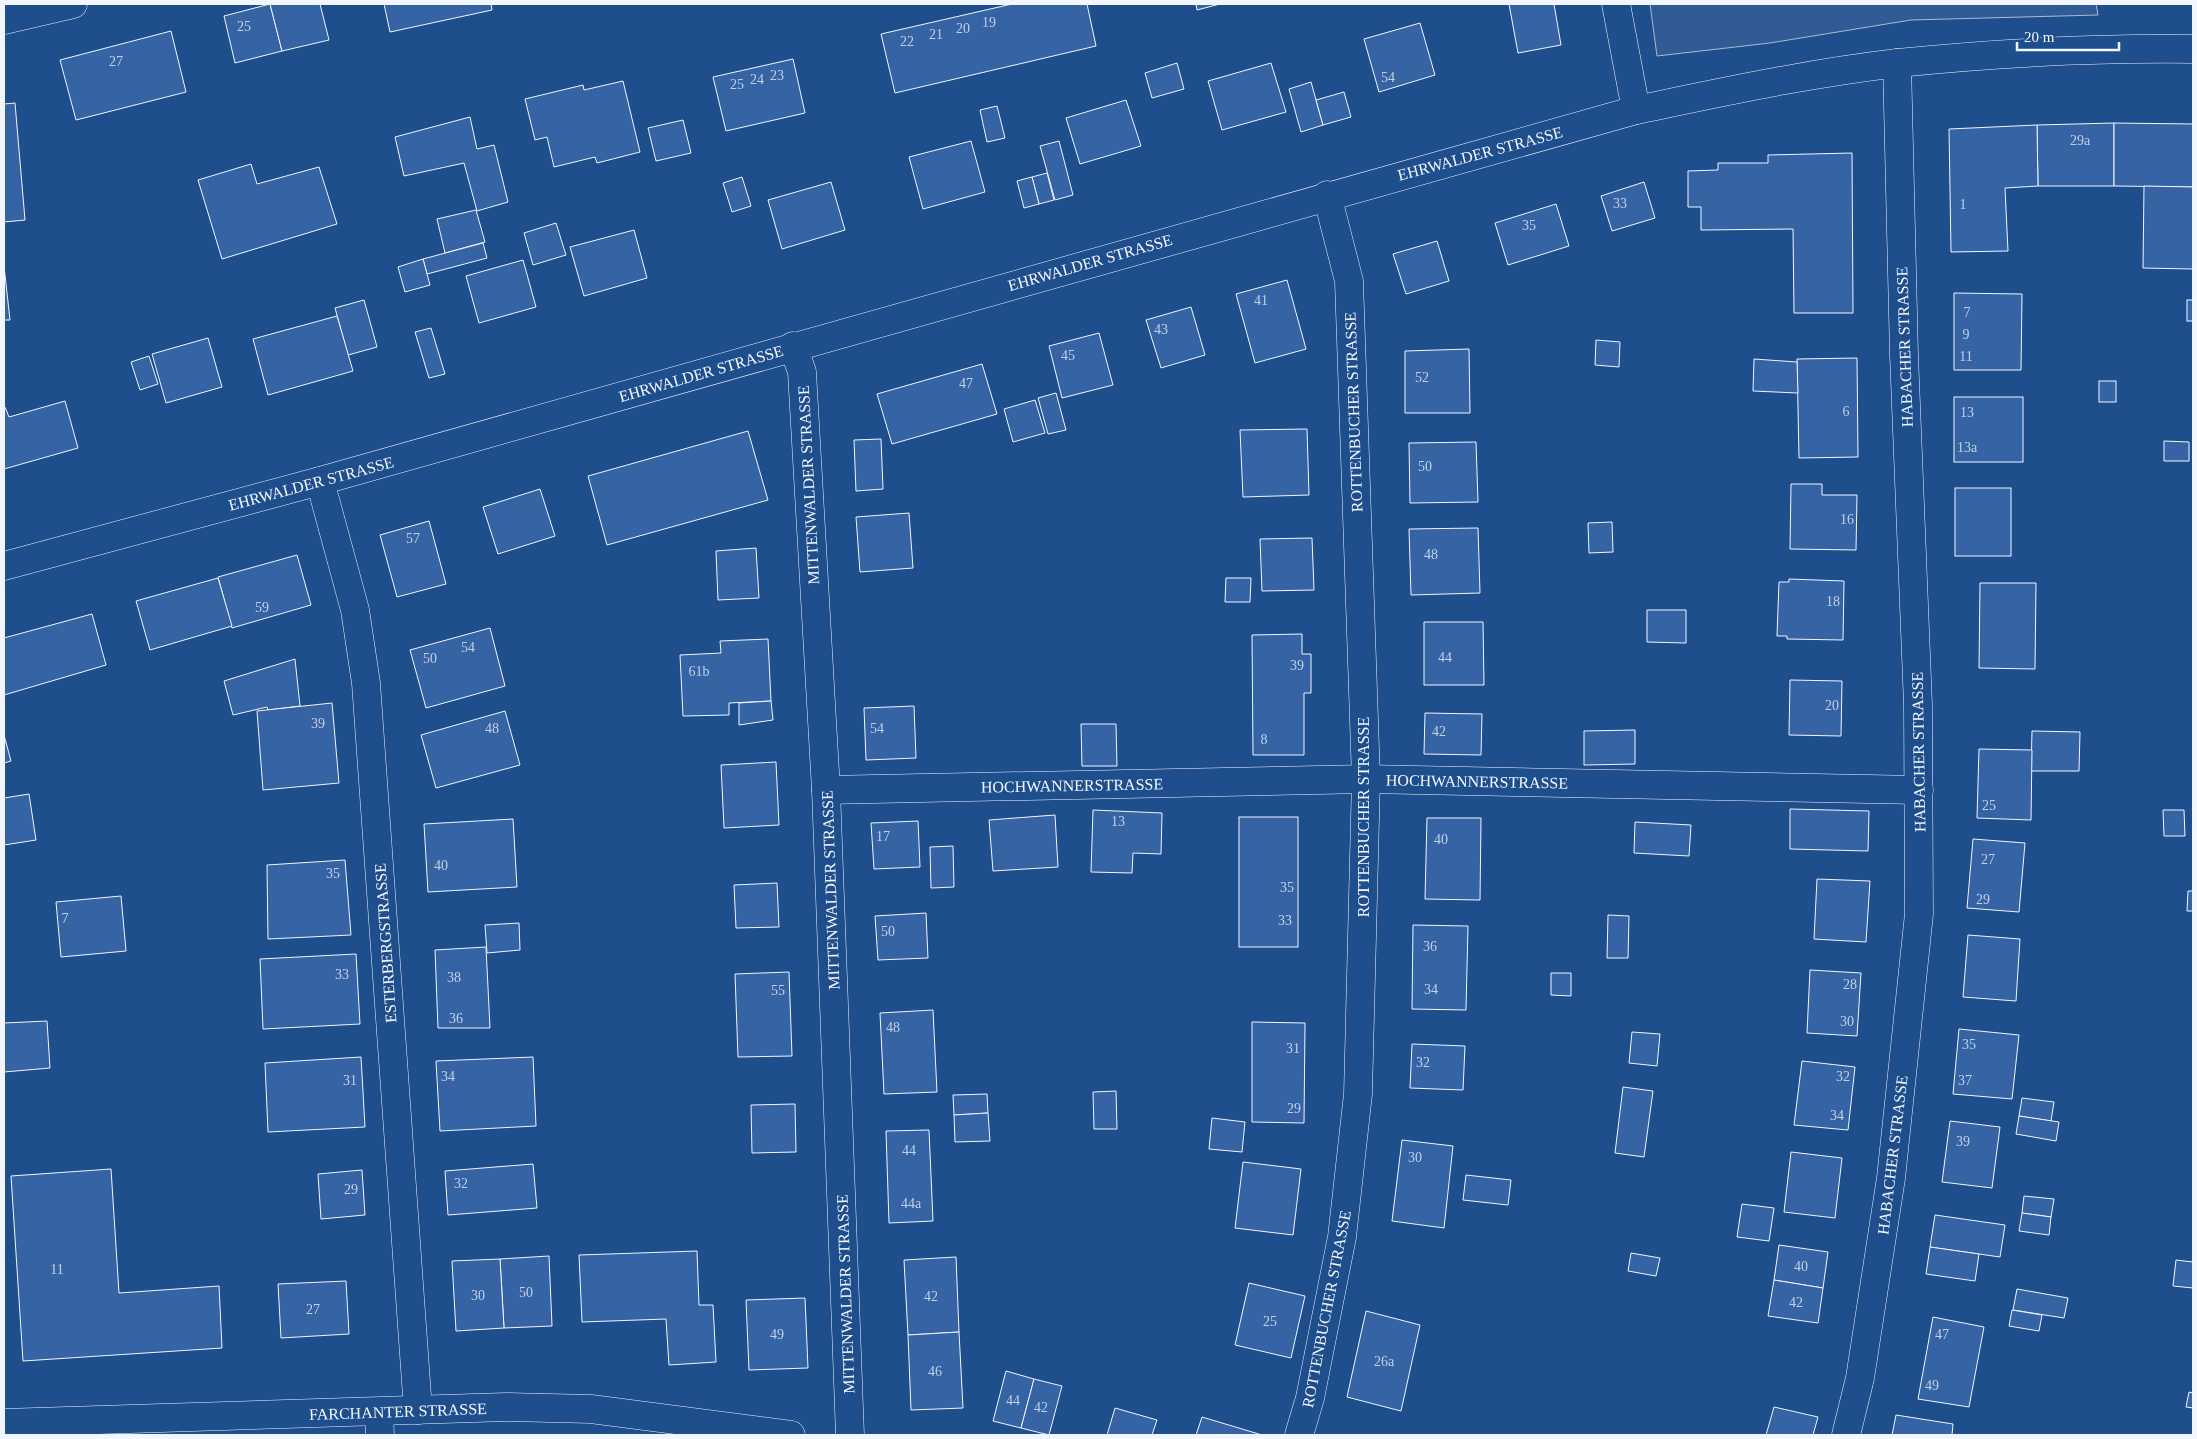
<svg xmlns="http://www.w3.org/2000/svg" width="2197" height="1439" font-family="'Times New Roman',serif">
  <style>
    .built { fill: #305b95; stroke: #a8bbd7 }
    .building { fill: #3563a3; stroke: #f2f6ff }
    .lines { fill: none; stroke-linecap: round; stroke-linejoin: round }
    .minor-casing { stroke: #f2f6ff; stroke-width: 29 }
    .tertiary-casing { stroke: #f2f6ff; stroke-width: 29 }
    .minor { stroke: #1f4e8c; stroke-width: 28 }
    .tertiary { stroke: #1f4e8c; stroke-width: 28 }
    .labels { text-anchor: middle; stroke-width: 4; stroke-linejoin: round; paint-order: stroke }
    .number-label { font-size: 14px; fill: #c3d1e8 }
    .street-label { font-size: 16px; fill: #f2f6ff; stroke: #1f4e8c }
  </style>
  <rect width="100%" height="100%" fill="#1f4e8c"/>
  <path class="built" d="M1650 4H2096L2098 15 1911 20 1770 43 1657 56Z"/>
  <g class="building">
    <path d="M270 4 282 51 235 63 224 16Z"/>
    <path d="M270 4H320L329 40 282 51Z"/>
    <path d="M384 4H491L492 10 390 32Z"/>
    <path d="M1012 4H1087L1096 46 895 93 881 34Z"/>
    <path d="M1196 4H1220L1197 10Z"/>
    <path d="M1509 4H1554L1561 45 1518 53Z"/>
    <path d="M1420 23 1435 75 1379 92 1364 39Z"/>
    <path d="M171 31 186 92 76 120 60 60Z"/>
    <path d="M793 59 805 113 726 131 713 77Z"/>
    <path d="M1177 63 1184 89 1152 98 1145 73Z"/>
    <path d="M1271 63 1286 112 1222 130 1208 81Z"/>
    <path d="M623 81 640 152 597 163 595 157 554 167 547 137 535 140 525 99 583 85 584 90Z"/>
    <path d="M1311 82 1323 125 1301 132 1289 89Z"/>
    <path d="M1344 92 1351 117 1323 125 1316 100Z"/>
    <path d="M1126 100 1141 146 1080 164 1066 118Z"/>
    <path d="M15 103 25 220 4 222V104Z"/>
    <path d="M997 106 1005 138 987 142 980 110Z"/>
    <path d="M470 117 477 149 494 145 508 202 477 211 464 163 404 176 395 137Z"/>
    <path d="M683 120 691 153 656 161 648 128Z"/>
    <path d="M2114 123V186H2038L2037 125Z"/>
    <path d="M2114 123 2193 124V187L2114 186Z"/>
    <path d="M2037 125 2038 186 2005 188 2008 251 1951 252 1949 129Z"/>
    <path d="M971 141 985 192 923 209 909 157Z"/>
    <path d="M1059 141 1073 195 1055 200 1040 146Z"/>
    <path d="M1852 153 1853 313H1794L1793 229 1701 230V207H1688V171L1718 170V163H1768V155Z"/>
    <path d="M251 164 257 184 319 167 337 224 222 259 198 180Z"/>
    <path d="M1047 173 1054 200 1039 204 1032 177Z"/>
    <path d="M742 177 751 206 732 212 723 183Z"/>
    <path d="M1032 177 1039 204 1024 208 1017 181Z"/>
    <path d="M831 182 845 230 782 249 768 200Z"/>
    <path d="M1644 182 1655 218 1612 231 1601 196Z"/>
    <path d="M2144 186 2193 187V269L2143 268Z"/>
    <path d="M1556 204 1569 246 1508 265 1495 223Z"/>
    <path d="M476 210 485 242 445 253 437 219Z"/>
    <path d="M556 223 566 255 533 265 524 233Z"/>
    <path d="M634 230 647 278 584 296 570 247Z"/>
    <path d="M1437 241 1449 281 1406 294 1393 254Z"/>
    <path d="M483 243 487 258 427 274 423 259Z"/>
    <path d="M423 259 430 285 405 292 398 267Z"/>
    <path d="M523 260 536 307 479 323 466 276Z"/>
    <path d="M4 266 10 320H4Z"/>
    <path d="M1287 280 1306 349 1255 363 1236 294Z"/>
    <path d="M1954 293 2022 294 2021 370H1954Z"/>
    <path d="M364 300 377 347 348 355 335 308Z"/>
    <rect x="2187" y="300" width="6" height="21"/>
    <path d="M1191 307 1205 355 1161 368 1146 320Z"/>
    <path d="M337 316 353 371 268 395 253 339Z"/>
    <path d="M431 328 445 374 429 378 415 332Z"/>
    <path d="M1099 333 1113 385 1062 398 1049 346Z"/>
    <path d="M208 338 222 387 166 403 152 354Z"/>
    <path d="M1596 340 1620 342 1619 367 1595 365Z"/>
    <path d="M1469 349 1470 413H1405V351Z"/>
    <path d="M149 356 158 384 140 390 131 362Z"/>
    <path d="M1857 358 1858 457 1799 458 1797 359Z"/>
    <path d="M1754 359 1797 362 1798 393 1753 391Z"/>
    <path d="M982 364 997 414 892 444 877 394Z"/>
    <rect x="2099" y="381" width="17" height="21"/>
    <path d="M1056 393 1066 430 1048 434 1038 398Z"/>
    <rect x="1954" y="397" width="69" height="65"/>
    <path d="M1035 400 1045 433 1013 442 1004 409Z"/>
    <path d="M65 401 78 448 4 469V407H5L9 417Z"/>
    <path d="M1307 429 1309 495 1243 497 1240 430Z"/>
    <path d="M748 431 768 500 607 545 588 476Z"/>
    <path d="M881 439 883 489 856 491 854 440Z"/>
    <path d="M2164 441 2189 442V461H2164Z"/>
    <path d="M1476 442 1478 502 1410 503 1409 443Z"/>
    <path d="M1791 484H1822V495H1857L1856 550 1790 549Z"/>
    <rect x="1955" y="488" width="56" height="68"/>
    <path d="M540 489 555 536 498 554 483 507Z"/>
    <path d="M909 513 913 568 860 572 856 517Z"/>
    <path d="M429 521 446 584 397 597 380 535Z"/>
    <path d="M1612 522 1613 552 1589 553 1588 523Z"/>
    <path d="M1478 528 1480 593 1411 595 1409 529Z"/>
    <path d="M1312 538 1314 590 1262 591 1260 539Z"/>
    <path d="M756 548 759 598 718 600 716 551Z"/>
    <path d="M297 555 311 605 232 628 218 577Z"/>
    <path d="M218 578 232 626 150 650 136 601Z"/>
    <path d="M1226 578H1251L1250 602H1225Z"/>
    <path d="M1789 579 1844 581 1843 640 1787 639V636H1777L1779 582H1789Z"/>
    <path d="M1980 583H2036L2035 669 1979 668Z"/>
    <path d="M1647 610H1686V643L1647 642Z"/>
    <path d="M92 614 106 665 4 695V638Z"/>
    <path d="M1424 622H1483L1484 685H1424Z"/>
    <path d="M490 628 505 686 426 708 410 650Z"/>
    <path d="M1302 634V654H1311V693H1304V755H1253L1252 635Z"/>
    <path d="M768 639 771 701 729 703V715L683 716 680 655 721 653 720 641Z"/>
    <path d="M295 659 300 706 268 710 267 707 233 715 224 681Z"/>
    <path d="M1790 680 1842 681 1841 736 1789 735Z"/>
    <path d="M771 701 773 720 739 725V703Z"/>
    <path d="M332 703 339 783 263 790 257 711Z"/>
    <path d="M914 706 916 758 866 760 864 708Z"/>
    <path d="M505 711 520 765 436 788 421 735Z"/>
    <path d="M1425 713 1482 714 1481 755 1424 754Z"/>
    <path d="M1081 724H1116L1117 766H1082Z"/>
    <path d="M1635 730V764L1584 765V731Z"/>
    <path d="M2032 731 2080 732 2079 771H2031Z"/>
    <path d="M4 735 11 761 4 763Z"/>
    <path d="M1979 749 2032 750 2031 820 1977 818Z"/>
    <path d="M776 762 779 825 724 828 721 765Z"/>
    <path d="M29 794 36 840 4 845V798Z"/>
    <path d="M1790 809 1869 811 1868 851 1790 849Z"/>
    <path d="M1093 810 1162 813 1161 854 1133 853 1132 873 1091 872Z"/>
    <path d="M2163 810H2184L2185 836H2164Z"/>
    <path d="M1055 815 1058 867 993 871 989 820Z"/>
    <rect x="1239" y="817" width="59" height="130"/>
    <path d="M1427 818H1481L1480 900 1425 899Z"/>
    <path d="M513 819 517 887 428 892 424 824Z"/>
    <path d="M918 821 920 867 874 869 871 823Z"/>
    <path d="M1635 822 1691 825 1689 856 1634 853Z"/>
    <path d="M1973 839 2025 843 2019 912 1967 908Z"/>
    <path d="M953 846 954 887 931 888 930 847Z"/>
    <path d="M345 860 351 935 268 939 267 865Z"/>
    <path d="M1817 879 1870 881 1866 942 1814 939Z"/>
    <path d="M777 883 779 927 736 928 734 885Z"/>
    <path d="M2188 891H2193V911H2187Z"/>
    <path d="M121 896 126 951 61 957 56 902Z"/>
    <path d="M926 913 928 958 878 960 875 916Z"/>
    <path d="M1608 915 1629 916 1628 958H1607Z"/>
    <path d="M519 923 520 950 487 953 485 925Z"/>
    <path d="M1413 925 1468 926 1466 1010 1412 1009Z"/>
    <path d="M1968 935 2020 939 2016 1001 1963 997Z"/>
    <path d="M486 947 490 1028H438L435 950Z"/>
    <path d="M356 954 360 1024 263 1029 260 959Z"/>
    <path d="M1810 970 1861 973 1857 1036 1807 1033Z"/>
    <path d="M789 972 792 1056 738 1057 735 974Z"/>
    <path d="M1551 973H1571V996L1551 995Z"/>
    <path d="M933 1010 937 1092 884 1094 880 1013Z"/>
    <path d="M47 1021 50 1068 4 1072V1023Z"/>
    <path d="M1252 1022 1305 1023 1304 1123 1252 1122Z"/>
    <path d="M1959 1029 2019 1035 2012 1099 1953 1094Z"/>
    <path d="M1632 1032 1660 1034 1657 1066 1629 1063Z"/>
    <path d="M1412 1044 1465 1046 1463 1090 1410 1088Z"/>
    <path d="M361 1057 365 1127 268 1132 265 1063Z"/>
    <path d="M533 1057 536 1126 440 1131 436 1061Z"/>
    <path d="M1802 1061 1855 1067 1848 1130 1794 1125Z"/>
    <path d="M1623 1087 1653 1091 1644 1157 1615 1153Z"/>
    <path d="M1116 1091 1117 1129H1094L1093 1092Z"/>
    <path d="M987 1094 988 1113 954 1115 953 1095Z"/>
    <path d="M2022 1098 2054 1102 2051 1121 2019 1116Z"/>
    <path d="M795 1104 796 1152 752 1153 751 1105Z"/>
    <path d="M988 1113 990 1141 955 1142 954 1115Z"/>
    <path d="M2019 1116 2059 1122 2056 1141 2016 1134Z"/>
    <path d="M1212 1118 1245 1122 1242 1152 1209 1149Z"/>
    <path d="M1950 1121 2000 1127 1992 1188 1942 1182Z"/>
    <path d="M929 1130 933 1221 889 1223 886 1131Z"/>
    <path d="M1402 1140 1453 1146 1444 1228 1392 1221Z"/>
    <path d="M1791 1152 1842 1158 1835 1218 1784 1212Z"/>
    <path d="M1243 1162 1301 1169 1293 1235 1235 1228Z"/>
    <path d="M533 1164 537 1208 448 1215 445 1171Z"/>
    <path d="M111 1169 119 1293 219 1286 222 1348 23 1361 11 1176Z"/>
    <path d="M362 1170 365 1215 321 1219 318 1174Z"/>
    <path d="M1466 1175 1511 1180 1508 1205 1463 1200Z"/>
    <path d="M2024 1196 2054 1199 2051 1217 2022 1213Z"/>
    <path d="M1742 1204 1774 1208 1769 1241 1737 1237Z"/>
    <path d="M2022 1213 2051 1217 2049 1235 2019 1231Z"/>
    <path d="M1935 1215 2005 1225 2000 1257 1930 1247Z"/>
    <path d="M1779 1245 1828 1252 1823 1288 1774 1280Z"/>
    <path d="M1930 1247 1979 1254 1975 1281 1926 1274Z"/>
    <path d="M697 1251 699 1305H713L716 1362 669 1365 666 1319 582 1322 579 1255Z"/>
    <path d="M1631 1253 1660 1258 1656 1276 1628 1271Z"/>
    <path d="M549 1256 552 1326 504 1328 500 1259Z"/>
    <path d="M956 1257 959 1332 908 1335 904 1260Z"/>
    <path d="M500 1259 504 1328 456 1331 452 1261Z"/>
    <path d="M2176 1260 2193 1262V1288L2173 1286Z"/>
    <path d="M1774 1280 1823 1288 1818 1323 1768 1316Z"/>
    <path d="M346 1281 349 1334 281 1338 278 1284Z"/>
    <path d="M1249 1283 1305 1296 1291 1358 1235 1345Z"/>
    <path d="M2017 1289 2068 1298 2064 1318 2013 1310Z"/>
    <path d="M805 1298 808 1368 749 1370 746 1300Z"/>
    <path d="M2012 1310 2042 1315 2039 1331 2009 1326Z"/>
    <path d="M1366 1311 1420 1325 1401 1411 1347 1397Z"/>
    <path d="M1933 1317 1984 1327 1969 1407 1918 1399Z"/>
    <path d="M959 1332 963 1408 911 1410 908 1335Z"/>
    <path d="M1006 1371 1034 1379 1021 1428 993 1421Z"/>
    <path d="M1034 1379 1062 1386 1049 1435 1021 1428Z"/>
    <path d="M2189 1392 2193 1393V1408L2186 1407Z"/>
    <path d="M1774 1407 1818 1417 1813 1435H1766Z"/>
    <path d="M1115 1408 1157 1420 1152 1435H1107Z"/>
    <path d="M1896 1415 1953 1424 1952 1435H1892Z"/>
    <path d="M1202 1417 1262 1435H1196Z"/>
  </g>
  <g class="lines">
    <defs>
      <g id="minor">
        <path d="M1616 4 1636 110"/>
        <path d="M4 20 73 4"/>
        <path d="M793 346 802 372 826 790 850 1435"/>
        <path d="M320 481 355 610 366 683 418 1410"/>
        <path d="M826 790 1366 779 1919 790"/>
        <path d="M379 1412 380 1435"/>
        <path d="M4 1423 506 1407 591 1409 791 1435"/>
        <path d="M1299 1435 1310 1398 1342 1237 1358 1094 1366 779 1349 281 1327 195"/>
        <path d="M1846 1435 1860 1378 1891 1178 1919 914 1918 705 1904 355 1897 63"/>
      </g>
      <path id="tertiary" d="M4 566 320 481 1636 110C1723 92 1810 73 1898 63 1995 53 2095 48 2193 49"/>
    </defs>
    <use href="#minor" class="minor-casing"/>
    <use href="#tertiary" class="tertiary-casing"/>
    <use href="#minor" class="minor"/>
    <use href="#tertiary" class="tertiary"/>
  </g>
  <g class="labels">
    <g class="number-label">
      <text x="989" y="27">19</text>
      <text x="244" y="31">25</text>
      <text x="963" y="33">20</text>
      <text x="936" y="39">21</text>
      <text x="907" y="46">22</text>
      <text x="116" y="66">27</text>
      <text x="777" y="80">23</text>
      <text x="1388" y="82">54</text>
      <text x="757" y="84">24</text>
      <text x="737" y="89">25</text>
      <text x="2080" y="145">29a</text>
      <text x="1620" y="208">33</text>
      <text x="1963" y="209">1</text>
      <text x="1529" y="230">35</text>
      <text x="1261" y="305">41</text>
      <text x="1967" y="317">7</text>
      <text x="1161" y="334">43</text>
      <text x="1966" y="339">9</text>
      <text x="1068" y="360">45</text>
      <text x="1966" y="361">11</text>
      <text x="1422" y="382">52</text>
      <text x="966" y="388">47</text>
      <text x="1846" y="416">6</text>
      <text x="1967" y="417">13</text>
      <text x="1967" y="452">13a</text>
      <text x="1425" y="471">50</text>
      <text x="1847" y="524">16</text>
      <text x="413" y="543">57</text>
      <text x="1431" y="559">48</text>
      <text x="1833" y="606">18</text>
      <text x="262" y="612">59</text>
      <text x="468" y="652">54</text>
      <text x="1445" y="662">44</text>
      <text x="430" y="663">50</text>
      <text x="1297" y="670">39</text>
      <text x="699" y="676">61b</text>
      <text x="1832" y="710">20</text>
      <text x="318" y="728">39</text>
      <text x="492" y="733">48</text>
      <text x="877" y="733">54</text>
      <text x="1439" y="736">42</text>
      <text x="1264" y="744">8</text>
      <text x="1989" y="810">25</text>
      <text x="1118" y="826">13</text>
      <text x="883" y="841">17</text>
      <text x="1441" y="844">40</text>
      <text x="1988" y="864">27</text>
      <text x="441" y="870">40</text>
      <text x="333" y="878">35</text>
      <text x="1287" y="892">35</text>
      <text x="1983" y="904">29</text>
      <text x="65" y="923">7</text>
      <text x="1285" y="925">33</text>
      <text x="888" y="936">50</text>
      <text x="1430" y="951">36</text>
      <text x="342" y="979">33</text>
      <text x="454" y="982">38</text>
      <text x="1850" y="989">28</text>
      <text x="1431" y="994">34</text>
      <text x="778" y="995">55</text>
      <text x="456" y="1023">36</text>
      <text x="1847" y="1026">30</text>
      <text x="893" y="1032">48</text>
      <text x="1969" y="1049">35</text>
      <text x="1293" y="1053">31</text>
      <text x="1423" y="1067">32</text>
      <text x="448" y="1081">34</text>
      <text x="1843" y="1081">32</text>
      <text x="350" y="1085">31</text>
      <text x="1965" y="1085">37</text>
      <text x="1294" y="1113">29</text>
      <text x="1837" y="1120">34</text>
      <text x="1963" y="1146">39</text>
      <text x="909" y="1155">44</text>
      <text x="1415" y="1162">30</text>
      <text x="461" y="1188">32</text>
      <text x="351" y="1194">29</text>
      <text x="911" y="1208">44a</text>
      <text x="1801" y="1271">40</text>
      <text x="57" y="1274">11</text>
      <text x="526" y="1297">50</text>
      <text x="478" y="1300">30</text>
      <text x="931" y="1301">42</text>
      <text x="1796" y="1307">42</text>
      <text x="313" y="1314">27</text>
      <text x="1270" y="1326">25</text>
      <text x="777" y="1339">49</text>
      <text x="1942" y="1339">47</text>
      <text x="1384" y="1366">26a</text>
      <text x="935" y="1376">46</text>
      <text x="1932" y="1390">49</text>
      <text x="1013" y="1405">44</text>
      <text x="1041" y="1412">42</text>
    </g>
    <g class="street-label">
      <text transform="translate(1480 153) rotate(-15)" y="6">EHRWALDER STRASSE</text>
      <text transform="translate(1090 262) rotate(-16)" y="6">EHRWALDER STRASSE</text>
      <text transform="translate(1904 347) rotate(-92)" y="6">HABACHER STRASSE</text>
      <text transform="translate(701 373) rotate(-16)" y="6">EHRWALDER STRASSE</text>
      <text transform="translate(1353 412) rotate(-92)" y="6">ROTTENBUCHER STRASSE</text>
      <text transform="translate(311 483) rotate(-15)" y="6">EHRWALDER STRASSE</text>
      <text transform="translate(808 485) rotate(-93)" y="6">MITTENWALDER STRASSE</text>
      <text transform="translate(1918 752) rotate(-91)" y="6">HABACHER STRASSE</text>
      <text transform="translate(1477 781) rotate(1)" y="6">HOCHWANNERSTRASSE</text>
      <text transform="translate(1072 785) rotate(-1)" y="6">HOCHWANNERSTRASSE</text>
      <text transform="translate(1363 817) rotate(-90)" y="6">ROTTENBUCHER STRASSE</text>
      <text transform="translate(830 890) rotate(-92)" y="6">MITTENWALDER STRASSE</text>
      <text transform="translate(385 943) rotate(-94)" y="6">ESTERBERGSTRASSE</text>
      <text transform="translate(1892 1155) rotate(-83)" y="6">HABACHER STRASSE</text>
      <text transform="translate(845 1294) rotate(-92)" y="6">MITTENWALDER STRASSE</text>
      <text transform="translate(1326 1309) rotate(-79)" y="6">ROTTENBUCHER STRASSE</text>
      <text transform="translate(398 1411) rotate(-2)" y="6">FARCHANTER STRASSE</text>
    </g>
  </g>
  <rect width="2197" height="1439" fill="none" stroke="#f2f6ff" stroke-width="10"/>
  <path d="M2017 42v8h102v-8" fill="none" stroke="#f2f6ff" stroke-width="2.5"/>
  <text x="2024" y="42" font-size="15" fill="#f2f6ff" stroke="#1f4e8c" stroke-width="4" paint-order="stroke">20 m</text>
</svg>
